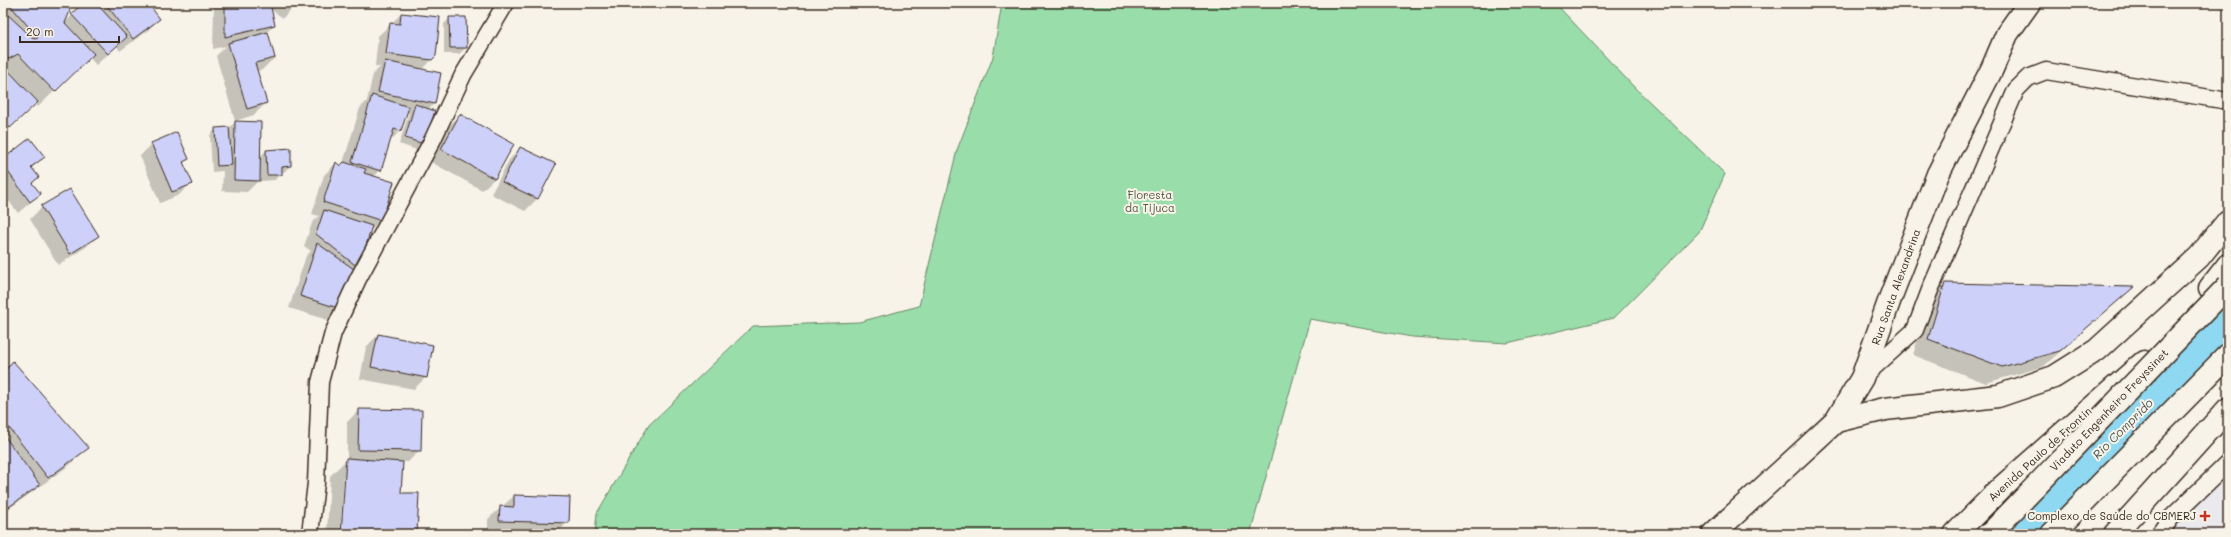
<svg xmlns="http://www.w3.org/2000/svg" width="2231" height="537" font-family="Mali,sans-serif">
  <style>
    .built { fill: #eae9ed }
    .green { fill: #99deaa; stroke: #6a8464 }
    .shadow { fill: #0003 }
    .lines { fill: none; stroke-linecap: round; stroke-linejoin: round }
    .river { stroke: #8fd8f1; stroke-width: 60 }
    .building { fill: #cdd1fa; stroke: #3b2a1e }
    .lane-casing { stroke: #3b2a1e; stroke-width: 19 }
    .street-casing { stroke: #3b2a1e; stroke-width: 25 }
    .secondary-casing { stroke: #3b2a1e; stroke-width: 25 }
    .highway-casing { stroke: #3b2a1e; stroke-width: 25 }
    .lane { stroke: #f7f3e8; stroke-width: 16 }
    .street { stroke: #f7f3e8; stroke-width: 22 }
    .secondary { stroke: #f7f3e8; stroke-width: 22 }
    .highway { stroke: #f7f3e8; stroke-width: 22 }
    .highway-bridge-casing { stroke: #3b2a1e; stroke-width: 25; stroke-linecap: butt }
    .highway-bridge { stroke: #f7f3e8; stroke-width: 22 }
    .poi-dot { fill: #c8321e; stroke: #f7f3e8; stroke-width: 1.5 }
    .labels { text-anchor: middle; stroke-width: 4; stroke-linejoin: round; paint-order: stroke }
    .park-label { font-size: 11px; fill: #525741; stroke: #f7f3e8 }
    .street-label { font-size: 11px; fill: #3b2a1e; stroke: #f7f3e8 }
    .poi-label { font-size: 11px; fill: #3b2a1e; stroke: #f7f3e8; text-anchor: end }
    .water-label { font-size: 12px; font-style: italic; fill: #505653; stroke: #f7f3e8 }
  </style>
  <rect width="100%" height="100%" fill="#f7f3e8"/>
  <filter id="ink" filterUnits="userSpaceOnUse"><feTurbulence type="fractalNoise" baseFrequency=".025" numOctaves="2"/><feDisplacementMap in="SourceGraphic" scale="8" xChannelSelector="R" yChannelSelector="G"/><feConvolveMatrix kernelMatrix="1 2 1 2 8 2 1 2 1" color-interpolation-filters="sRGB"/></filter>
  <g filter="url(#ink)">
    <path class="built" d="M2228 469V534H2165Z"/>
    <path class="green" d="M1002 3H1555L1633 86 1725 174 1699 232 1614 318 1507 343 1412 337 1310 319 1250 534H595L597 513 649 425 753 326 859 322 919 306 957 150 993 57Z"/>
    <g class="shadow">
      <path d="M3 3H12L5 10H3Z"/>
      <path d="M16 3H66L64 23 85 3H147L159 19 147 31 120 51 117 46 96 65 89 57 38 107 35 104 3 134V16Z"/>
      <path d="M214 3H297L283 18 270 9 274 25 267 32 274 58 262 70 257 71 266 103 254 115 235 121 216 56 226 46 213 49Z"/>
      <path d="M401 14 435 56 421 70 440 74 434 104 428 110 423 144 417 150 399 144 409 113 406 112 400 131 389 142 380 170 374 177 381 220 369 232 340 308 328 320 289 308 306 256 311 251 304 246 312 223 319 216 312 214 324 175 336 163 340 167 343 163 360 108 367 101 373 74 380 67 375 66 378 36Z"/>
      <path d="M450 18 466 48 459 54H444V24Z"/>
      <path d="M460 115 513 145 494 179 482 190 429 161 448 127Z"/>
      <path d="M235 122 259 157 266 151 290 150V166L284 172H281L275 180 261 181V178L247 192 222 191 223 171 212 172 210 135 216 129 229 128Z"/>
      <path d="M152 144 187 159 183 164 191 183 179 195 160 203 140 156Z"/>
      <path d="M520 148 554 165 537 199 525 211 491 194 509 160Z"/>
      <path d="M43 157 31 169 38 177 31 184 40 194 18 213 3 193V160Z"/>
      <path d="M42 207 98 236 86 247 58 265 30 219Z"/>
      <path d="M1945 284 2131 288 2043 367 1986 383 1913 355 1929 300Z"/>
      <path d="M378 335 426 377 414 389 360 379 366 347Z"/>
      <path d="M13 363 87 448 71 464 3 513V372Z"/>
      <path d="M359 410 420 450 408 462H402L400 494 415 534H342L346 475H344L340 534H327L330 476 347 459V422Z"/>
      <path d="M514 496 569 498 568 522 556 534 488 532V519Z"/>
    </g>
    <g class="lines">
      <path class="river" d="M2018 534 2228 325"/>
    </g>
    <g class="building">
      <path d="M15 3H67L70 11 65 23 94 54 55 92 18 54 9 59 3 54V16L6 13 34 39 38 38 11 6Z"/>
      <path d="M83 3H96L127 37 108 54 71 14Z"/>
      <path d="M105 3H148L160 19 133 39Z"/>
      <path d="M225 3H270L275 25 225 37Z"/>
      <path d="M401 13 440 17 436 56 432 60 386 54 390 23 400 24Z"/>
      <path d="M449 17H466L467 48H450Z"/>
      <path d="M268 32 275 58 255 63 267 103 247 109 228 43Z"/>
      <path d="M385 61 441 73 435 104 378 92Z"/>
      <path d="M4 66 38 102 10 128 3 120Z"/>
      <path d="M372 95 409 107 401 131 394 129 381 171 352 162Z"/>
      <path d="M415 104 435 111 424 144 405 138Z"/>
      <path d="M460 114 514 144 495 179 441 149Z"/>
      <path d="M235 121 261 122 260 181 234 180Z"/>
      <path d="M229 127 232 165 217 166 215 128Z"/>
      <path d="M177 132 189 159 183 162 193 184 172 192 151 143Z"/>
      <path d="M30 138 45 157 31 167 39 177 32 183 41 194 30 202 3 165V159Z"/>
      <path d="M520 147 556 164 538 199 502 182Z"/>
      <path d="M291 148V166L282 167V175H267L266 150Z"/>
      <path d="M336 162 340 166 344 162 366 169 364 173 394 182 382 221 323 202Z"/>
      <path d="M70 189 99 236 70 254 41 206Z"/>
      <path d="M324 210 372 226 359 268 316 234Z"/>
      <path d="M317 243 354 269 341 309 300 296Z"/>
      <path d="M1945 283 2134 287 2060 351 2002 367 1928 339Z"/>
      <path d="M378 334 433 345 427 378 371 367Z"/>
      <path d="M13 361 89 448 48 478 3 420V373Z"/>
      <path d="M359 409 422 410 421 451 358 450Z"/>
      <path d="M3 434 40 485 3 511Z"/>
      <path d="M346 458 403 462 401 493H419L417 534H341Z"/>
      <path d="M514 495 570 497 569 523 499 521 500 506 514 507Z"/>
    </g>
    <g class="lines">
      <defs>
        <g id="lane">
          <path d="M1863 377 1915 330 1930 290 2016 90 2028 78 2046 71 2228 101"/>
          <path d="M310 534 316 483 320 382 333 333 358 279 432 141 463 75 506 3"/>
          <path d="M2159 534 2171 518 2228 463"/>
        </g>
        <path id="street" d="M1713 534 1836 421 1862 378 1891 296 1938 174 1992 69 2007 34 2029 3"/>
        <g id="secondary">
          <path d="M1955 534 2002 487 2144 362"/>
          <path d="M2115 534 2228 409"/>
        </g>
        <g id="highway">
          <path d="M2210 288 2228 265"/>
          <path d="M1836 421 1885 409 1998 396 2054 377 2097 350 2199 257 2228 221"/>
          <path d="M2052 534 2228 355"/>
        </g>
      </defs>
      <use href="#lane" class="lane-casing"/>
      <use href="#street" class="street-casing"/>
      <use href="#secondary" class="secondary-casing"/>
      <use href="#highway" class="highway-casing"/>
      <use href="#lane" class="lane"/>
      <use href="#street" class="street"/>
      <use href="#secondary" class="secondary"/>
      <use href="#highway" class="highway"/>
      <defs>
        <path id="highway-bridge" d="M1990 534 2228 286"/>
      </defs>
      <use href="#highway-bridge" class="highway-bridge-casing"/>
      <use href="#highway-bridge" class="highway-bridge"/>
    </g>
  </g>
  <path class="poi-dot" d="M2203 510h4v4h4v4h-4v4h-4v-4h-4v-4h4z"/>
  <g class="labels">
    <g class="park-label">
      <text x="1150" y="199">Floresta<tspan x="1150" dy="13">da Tijuca</tspan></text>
    </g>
    <g class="street-label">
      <text transform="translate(1896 287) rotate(-70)" y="4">Rua Santa Alexandrina</text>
      <text transform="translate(2109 410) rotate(-46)" y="4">Viaduto Engenheiro Freyssinet</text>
      <text transform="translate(2040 454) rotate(-42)" y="4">Avenida Paulo de Frontin</text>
    </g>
    <g class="poi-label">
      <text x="2196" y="520">Complexo de Saúde do CBMERJ</text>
    </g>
    <g class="water-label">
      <text transform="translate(2123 429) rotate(-45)" y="4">Rio Comprido</text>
    </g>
  </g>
  <rect width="2231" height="537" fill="none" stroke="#f7f3e8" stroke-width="16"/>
  <rect x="8" y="8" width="2215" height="521" fill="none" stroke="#3b2a1e" stroke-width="1.5" filter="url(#ink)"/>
  <path d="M20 36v6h99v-6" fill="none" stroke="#3b2a1e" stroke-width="2"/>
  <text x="26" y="36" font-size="12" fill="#3b2a1e" stroke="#f7f3e8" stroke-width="3" paint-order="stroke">20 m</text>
</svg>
